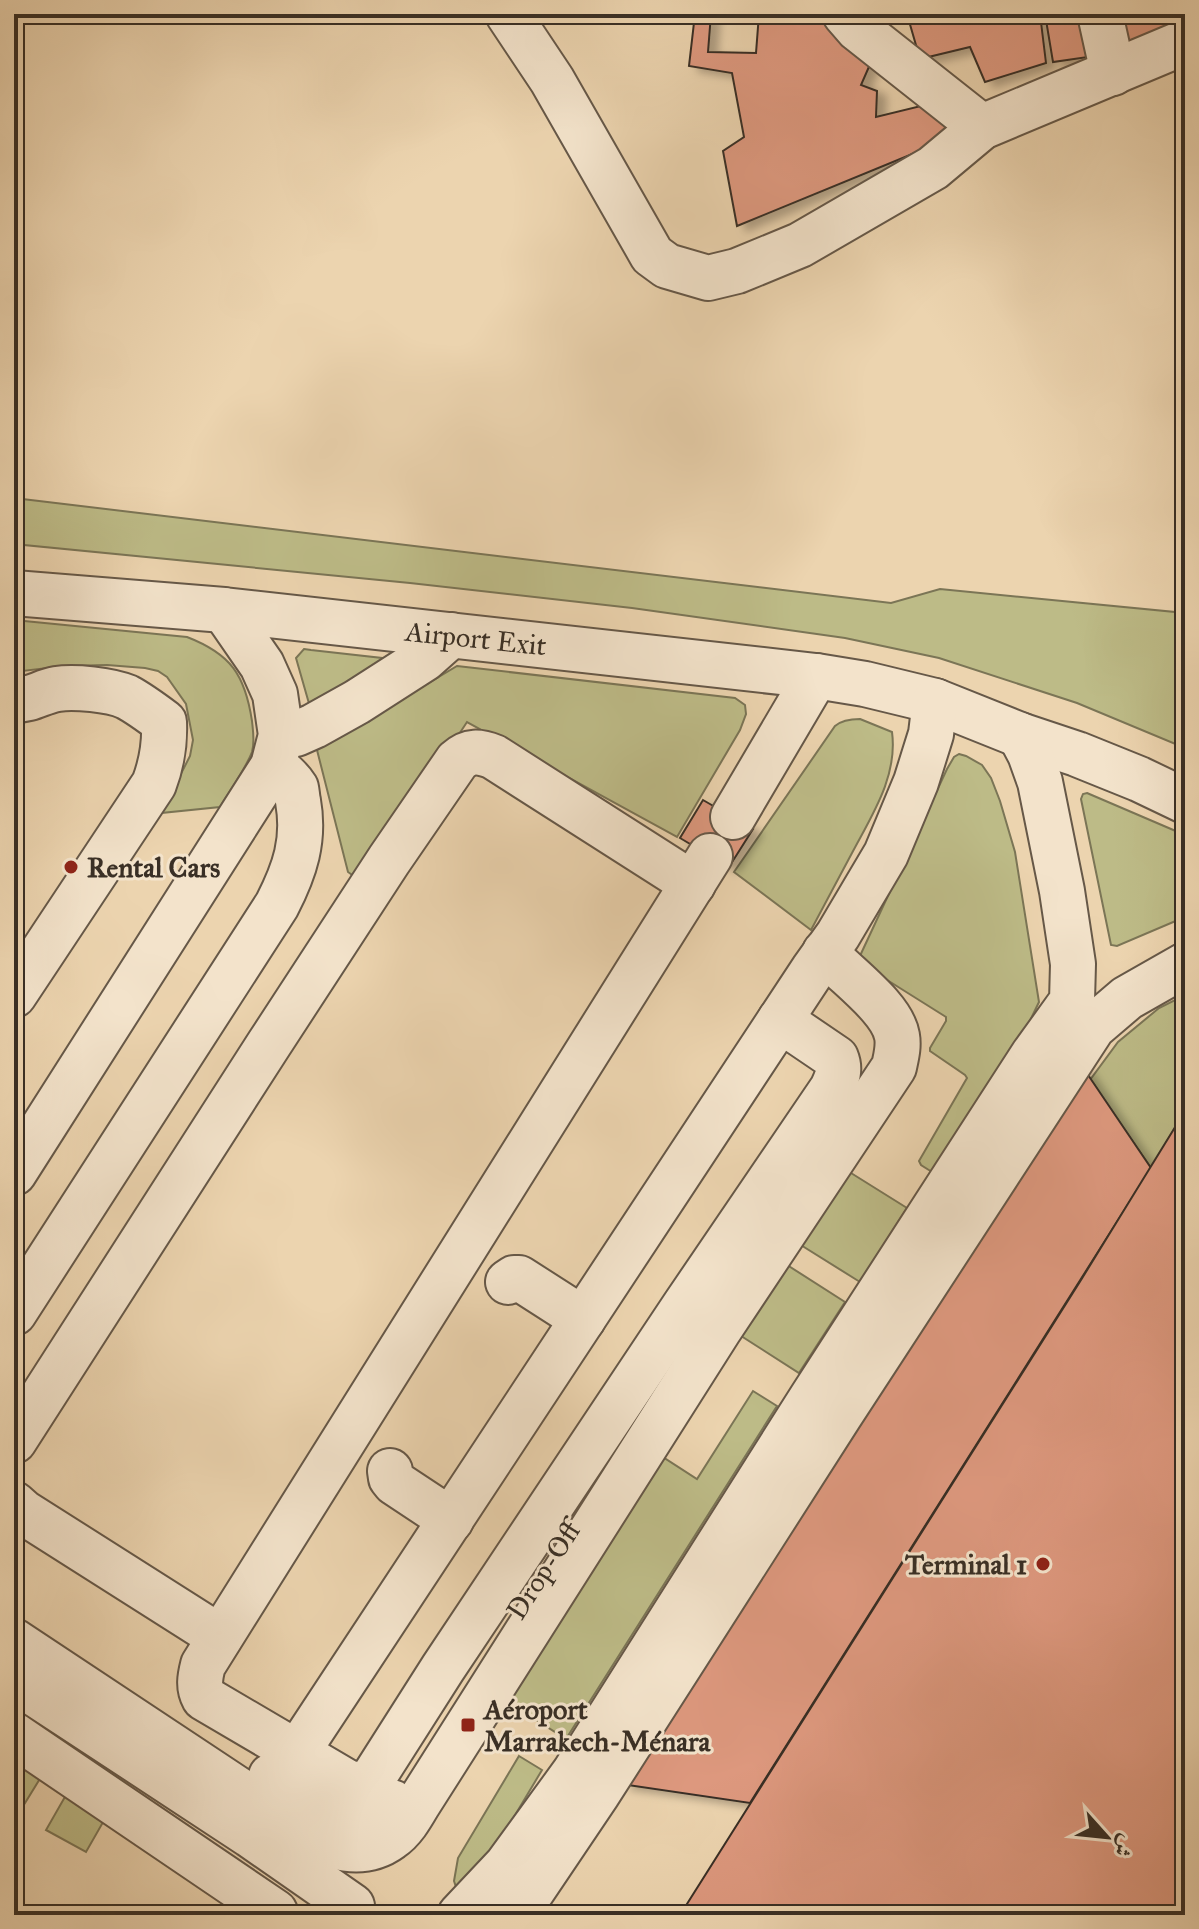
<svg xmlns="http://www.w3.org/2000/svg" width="1199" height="1929" font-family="'IM FELL Great Primer',Amiri,serif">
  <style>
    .green { fill: #bdbb87; stroke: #7b7556; stroke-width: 2 }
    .building { fill: #dd987e; stroke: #392f25; stroke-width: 2; filter: url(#shadow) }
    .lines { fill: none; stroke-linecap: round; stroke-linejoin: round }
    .minor-casing { stroke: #665848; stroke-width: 48 }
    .minor { stroke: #f3e3cb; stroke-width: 44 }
    .poi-dot { fill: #8f2418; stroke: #f3e3cb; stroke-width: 3 }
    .labels { text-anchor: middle; stroke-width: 6; stroke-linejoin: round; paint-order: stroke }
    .street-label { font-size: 28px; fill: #392f25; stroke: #f3e3cb }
    .poi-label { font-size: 28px; font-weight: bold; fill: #392f25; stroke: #f3e3cb; text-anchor: start }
  </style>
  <defs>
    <filter id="shadow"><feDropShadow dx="9" dy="5" stdDeviation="4" flood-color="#0004"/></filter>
  </defs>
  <rect width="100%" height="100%" fill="#ecd4af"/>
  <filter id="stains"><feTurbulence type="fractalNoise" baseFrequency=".0025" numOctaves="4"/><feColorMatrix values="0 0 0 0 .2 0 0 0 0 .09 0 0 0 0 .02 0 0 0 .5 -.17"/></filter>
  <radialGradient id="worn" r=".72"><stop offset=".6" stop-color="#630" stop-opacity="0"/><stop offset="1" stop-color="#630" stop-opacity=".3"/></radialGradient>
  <g class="green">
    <path d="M14 498 891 603 940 589 1185 613V748L1077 703 939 658 845 638 632 608 410 583 14 544Z"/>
    <path d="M14 620 187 637C231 654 245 675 252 721 253 731 255 742 252 752 245 770 230 790 220 807L161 813 190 756 193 740 186 704 167 677 158 671 145 668 107 665 65 666 14 672Z"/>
    <path d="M304 649 311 650 400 660 312 714 296 658Z"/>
    <path d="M457 666 735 698 745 705 746 714 740 730 677 837 467 722 362 882 348 872 317 750Z"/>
    <path d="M860 719 892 732C898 776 872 815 852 853 838 879 825 904 811 930L734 872 835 726C842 720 851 719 860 719Z"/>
    <path d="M959 754 966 756 982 765 991 778 1000 801 1015 852 1039 1002 1024 1033 932 1172 921 1165 919 1161 967 1078 965 1075 930 1051V1048L946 1021V1017L860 963 859 958 947 769 954 757Z"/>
    <path d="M1087 793 1185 835V917L1117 946 1111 945 1081 799 1083 794Z"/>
    <path d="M1185 995V1111L1151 1168 1090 1080 1118 1042 1159 1008Z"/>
    <path d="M843 1168 907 1208 860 1282 796 1242Z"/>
    <path d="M784 1263 845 1302 799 1373 738 1334Z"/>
    <path d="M753 1391 777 1406 566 1739 502 1698 658 1454 697 1479Z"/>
    <path d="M519 1756 542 1770 502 1837 459 1896 454 1881 458 1858Z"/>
    <path d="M14 1760 41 1777 14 1821Z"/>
    <path d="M66 1795 106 1817 86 1852 46 1830Z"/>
  </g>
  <g class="building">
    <path d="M695 14H711L708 52 756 53 759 14H786L793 20 798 14H823L875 53 861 85 877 91 876 117 933 103 961 134 737 226 723 151 744 137 732 73 689 66Z"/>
    <path d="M907 14H1040L1046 63 985 82 970 47 920 59Z"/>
    <path d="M1045 14H1088L1095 56 1053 62Z"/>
    <path d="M1113 14H1166L1170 30 1120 43Z"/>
    <path d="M703 800 753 829 729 867 680 838Z"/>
    <path d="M1082 1066 1151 1168 750 1803 621 1784Z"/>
    <path d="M1185 1111V1915H726L723 1913 721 1915H680L1081 1280Z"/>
    <path d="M366 1906 403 1910 423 1915H266L298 1907Z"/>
  </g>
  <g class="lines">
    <defs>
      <g id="minor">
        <path d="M508 14 552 80 652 255 667 266 708 278 737 271 800 245 933 168 982 127 1185 42"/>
        <path d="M845 14 858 29 982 127"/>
        <path d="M1100 14 1113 73"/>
        <path d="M14 593 224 610 816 676 865 684 935 701 1020 735 1077 754 1139 779 1185 801"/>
        <path d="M14 700C33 700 40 692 57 689 74 686 111 690 127 697 140 704 152 713 164 722 165 745 162 763 154 784L14 995"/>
        <path d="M281 735 296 734 314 726 357 702 424 659 451 635"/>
        <path d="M733 817 816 676"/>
        <path d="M710 856 203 1665C200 1677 198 1687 204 1698L352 1785 369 1782 373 1778 443 1668 685 1305 832 1089C837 1078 841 1070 836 1058L780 1020"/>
        <path d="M14 1173 273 766 281 735 275 694 262 665 224 610"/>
        <path d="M508 1282 514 1278H519L583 1319"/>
        <path d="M14 1313 277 905C295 870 305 840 298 801 297 797 297 792 296 788 291 780 281 771 273 766"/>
        <path d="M14 1441 269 1044 389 860 457 761C469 750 479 751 494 757L693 884"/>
        <path d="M390 1471 391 1478 395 1483 451 1520"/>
        <path d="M14 1504 23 1512 220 1637"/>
        <path d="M14 1641 308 1836C334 1849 365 1857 391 1838 403 1830 411 1816 418 1804L719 1330 894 1067C896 1057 899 1047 897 1036 892 1007 845 975 825 952"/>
        <path d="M14 1680 250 1835 352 1906"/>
        <path d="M14 1735 275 1912"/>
        <path d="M296 1754 813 970 838 935 886 854 916 782 931 734 935 701"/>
        <path d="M271 1776 323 1808 352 1822 377 1814 392 1802"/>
        <path d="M460 1915 507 1865 574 1773 812 1397 1033 1055 1072 1001 1073 964 1062 891 1040 782 1030 754 1020 735"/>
        <path d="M507 1915 532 1891 598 1793 840 1415 1093 1027 1127 998 1185 965"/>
      </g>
    </defs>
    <use href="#minor" class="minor-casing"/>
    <use href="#minor" class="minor"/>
  </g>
  <g class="poi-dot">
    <circle cx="71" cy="867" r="8"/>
    <circle cx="1043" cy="1564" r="8"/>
    <rect x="460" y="1717" width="16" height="16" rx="4"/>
  </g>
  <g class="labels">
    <g class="street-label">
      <text transform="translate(476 638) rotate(6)" y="10">Airport Exit</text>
      <text transform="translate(543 1570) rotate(-57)" y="10">Drop-Off</text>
    </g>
    <g class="poi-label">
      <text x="87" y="877">Rental Cars</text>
      <text x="1027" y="1574" text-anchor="end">Terminal 1</text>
      <text x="484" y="1719">Aéroport<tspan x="484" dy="32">Marrakech-Ménara</tspan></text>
    </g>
  </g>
  <rect width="1199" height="1929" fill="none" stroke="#ecd4af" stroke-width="48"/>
  <rect x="16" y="16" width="1167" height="1897" fill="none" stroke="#392f25" stroke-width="4"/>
  <rect x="24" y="24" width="1151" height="1881" fill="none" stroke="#392f25" stroke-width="2"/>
  <g transform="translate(1107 1837) rotate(117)" stroke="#f3e3cb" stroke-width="6" paint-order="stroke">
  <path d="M0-6L14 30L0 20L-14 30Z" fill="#392f25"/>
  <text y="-12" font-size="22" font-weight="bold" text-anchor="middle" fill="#392f25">ش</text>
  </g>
  <rect width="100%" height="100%" filter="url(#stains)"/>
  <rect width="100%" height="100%" fill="url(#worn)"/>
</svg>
